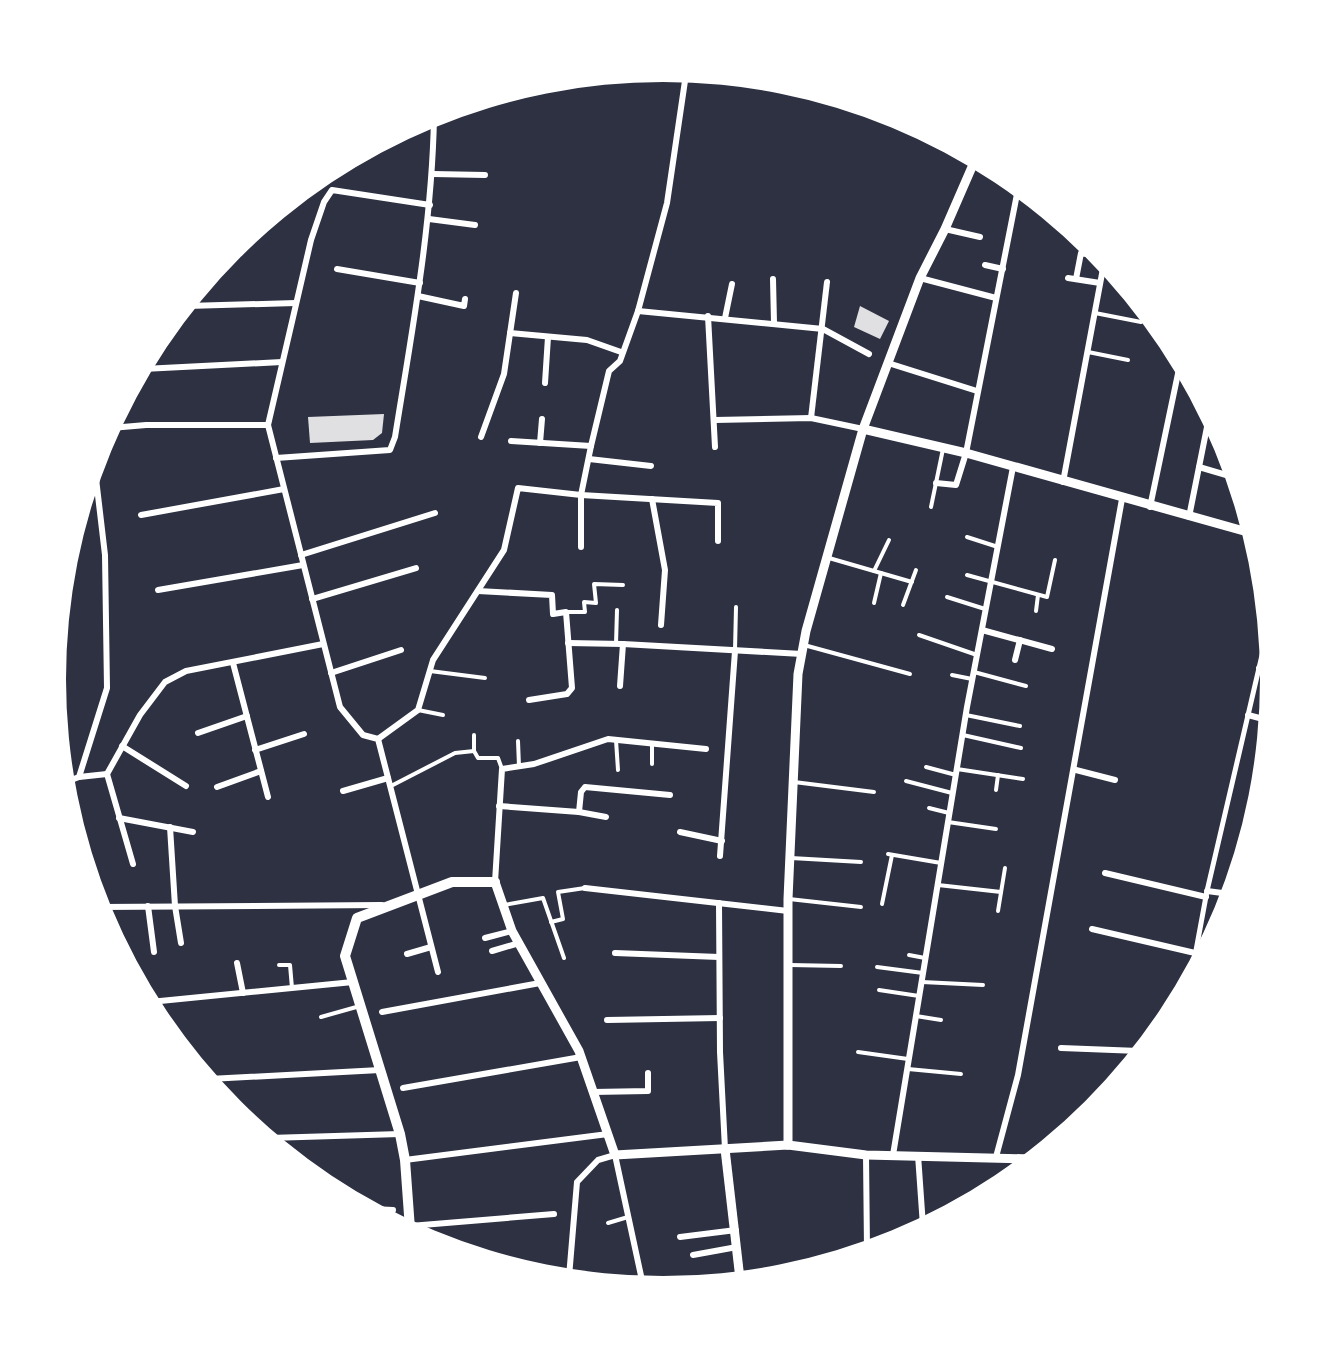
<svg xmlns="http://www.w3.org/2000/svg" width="1326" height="1358" font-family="Montserrat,sans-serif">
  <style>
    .building { fill: #e0e0e3 }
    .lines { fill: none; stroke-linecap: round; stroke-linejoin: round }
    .service { stroke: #fff; stroke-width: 4 }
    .pedestrian { stroke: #fff; stroke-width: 5 }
    .minor { stroke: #fff; stroke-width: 6 }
    .tertiary { stroke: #fff; stroke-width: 9 }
    .secondary { stroke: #fff; stroke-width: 10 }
  </style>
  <rect width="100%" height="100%" fill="#2d3142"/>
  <g class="building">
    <path d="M860 306 889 321 880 339 854 327Z"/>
    <path d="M384 414 382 433 373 440 310 443 308 417Z"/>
  </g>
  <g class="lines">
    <g class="service">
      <path d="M1095 313 1141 322"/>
      <path d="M1088 352 1128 360"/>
      <path d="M931 507 943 449"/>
      <path d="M967 537 998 547"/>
      <path d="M829 558 912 582"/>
      <path d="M874 571 889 540"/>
      <path d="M967 575 1047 597 1055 560"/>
      <path d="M947 597 985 609"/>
      <path d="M874 603 881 573"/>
      <path d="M903 605 916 570"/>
      <path d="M1036 611 1038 595"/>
      <path d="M566 612H585L584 602 596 603 594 584 623 585"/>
      <path d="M919 635 977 655"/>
      <path d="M616 644 617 610"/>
      <path d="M804 645 910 674"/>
      <path d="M735 650 736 607"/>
      <path d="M430 671 485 678"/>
      <path d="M974 672 1026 686"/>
      <path d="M952 675 972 679"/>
      <path d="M418 710 443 715"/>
      <path d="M966 715 1020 726"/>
      <path d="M474 735V751L478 758H498L502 769"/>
      <path d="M963 735 1021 748"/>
      <path d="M616 740 618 770"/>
      <path d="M518 741 519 766"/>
      <path d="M652 764V744"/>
      <path d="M926 767 956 775"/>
      <path d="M957 769 1023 779"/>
      <path d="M906 781 952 793"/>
      <path d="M794 782 874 792"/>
      <path d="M391 786 455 753 474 751"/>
      <path d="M996 790 998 775"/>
      <path d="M929 808 949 813"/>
      <path d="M948 822 996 829"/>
      <path d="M888 854 941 863"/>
      <path d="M791 858 861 862"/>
      <path d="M938 885 1001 892"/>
      <path d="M789 899 861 907"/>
      <path d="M882 904 892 855"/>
      <path d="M504 905 543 898 564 958"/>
      <path d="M998 911 1005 868"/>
      <path d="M551 922 563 919 558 892 585 888"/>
      <path d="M909 955 925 958"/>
      <path d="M279 965H290L292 988"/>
      <path d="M790 965 841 966"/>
      <path d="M877 967 923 973"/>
      <path d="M922 982 983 985"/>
      <path d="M879 990 919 996"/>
      <path d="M916 1016 941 1020"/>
      <path d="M321 1017 360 1006"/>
      <path d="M858 1052 908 1059"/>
      <path d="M908 1069 961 1074"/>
      <path d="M608 1223 628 1217"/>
    </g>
    <path class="pedestrian" d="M1192 972 1207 891 1266 638"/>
    <g class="minor">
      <path d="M433 174 485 175"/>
      <path d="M430 205 332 190 324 202 311 240 268 425 340 707 363 735 378 739 438 972"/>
      <path d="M429 219 475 225"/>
      <path d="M945 229 980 237"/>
      <path d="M985 265 1003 269"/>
      <path d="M337 269 420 283"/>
      <path d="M920 278 996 298"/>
      <path d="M1068 278 1100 283"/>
      <path d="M773 279 774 323"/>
      <path d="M1076 279 1081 253 1098 256"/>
      <path d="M418 296 464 306 465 299"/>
      <path d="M187 306 296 303"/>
      <path d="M638 311 823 329 869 354"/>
      <path d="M708 316 715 447"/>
      <path d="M725 318 732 284"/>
      <path d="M510 333 587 340 621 352"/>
      <path d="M888 363 977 391"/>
      <path d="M143 369 282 362"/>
      <path d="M545 383 548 337"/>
      <path d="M811 418 827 282"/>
      <path d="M715 420 811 418 863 429"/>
      <path d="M111 428 146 425H268"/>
      <path d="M481 437 504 374 516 293"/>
      <path d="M511 441 591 446"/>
      <path d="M540 443 542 419"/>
      <path d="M276 458 390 450 395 437C412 331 432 225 434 117"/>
      <path d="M589 459 651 466"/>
      <path d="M1199 467 1233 477"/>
      <path d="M1063 482 1104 263"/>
      <path d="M936 483 956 485 966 453 1018 189"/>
      <path d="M652 499 665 570 661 625"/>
      <path d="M1150 507 1180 364"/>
      <path d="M141 515 284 489"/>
      <path d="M1189 517 1209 417"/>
      <path d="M581 547V495L591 446 609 371 620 361 638 311 667 203 686 74"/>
      <path d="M301 555 435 513"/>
      <path d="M158 590 303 565"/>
      <path d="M478 591 552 595 553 614 566 612 572 688 567 694 529 700"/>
      <path d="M312 599 416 568"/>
      <path d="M982 630 1052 649"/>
      <path d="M568 643 623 644 802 654"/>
      <path d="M1015 660 1020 640"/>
      <path d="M233 663 268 797"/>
      <path d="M1259 668 1270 671"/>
      <path d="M331 673 401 650"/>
      <path d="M620 686 623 644"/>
      <path d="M1248 715 1267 720"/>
      <path d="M198 733 247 716"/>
      <path d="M378 739 418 710 433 660 504 550 518 488 581 495 718 503V541"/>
      <path d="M122 746 186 786"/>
      <path d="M255 750 304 734"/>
      <path d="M1076 770 1115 780"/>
      <path d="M107 774 140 715 165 682 186 671 323 644"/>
      <path d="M107 774 133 864"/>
      <path d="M79 777 107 774"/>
      <path d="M66 782 79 777 107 688 105 555 95 470"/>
      <path d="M217 787 261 771"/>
      <path d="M343 791 388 778"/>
      <path d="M499 806 579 812 606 817"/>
      <path d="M579 812 581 792 585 787 670 795"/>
      <path d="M119 818 193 832"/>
      <path d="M170 827 175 906 181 943"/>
      <path d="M680 832 722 841"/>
      <path d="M720 856 735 651"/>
      <path d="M1105 873 1206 897"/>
      <path d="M495 882 502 769 534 764 608 739 706 749"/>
      <path d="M585 888 788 911"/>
      <path d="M1207 891 1230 894"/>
      <path d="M719 903 720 1052 725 1149"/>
      <path d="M148 906 154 952"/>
      <path d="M100 907 382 905"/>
      <path d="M1092 929 1195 953"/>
      <path d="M485 938 512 931"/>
      <path d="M492 951 519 943"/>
      <path d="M615 953 719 957"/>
      <path d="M407 954 431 947"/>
      <path d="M237 963 243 993"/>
      <path d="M150 1002 353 982"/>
      <path d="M382 1012 540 983"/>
      <path d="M607 1020 720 1018"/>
      <path d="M1061 1048 1139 1051"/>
      <path d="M209 1079 380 1070"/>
      <path d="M403 1088 581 1057"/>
      <path d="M593 1092 648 1091V1073"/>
      <path d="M269 1138 400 1134"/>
      <path d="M866 1155 867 1249"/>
      <path d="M893 1155 967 707 1013 467"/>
      <path d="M918 1155 923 1226"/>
      <path d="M996 1157 1018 1075 1122 499"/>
      <path d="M1018 1158V1169"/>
      <path d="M405 1160 608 1134"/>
      <path d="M372 1209 393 1210"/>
      <path d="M410 1226 554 1214"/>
      <path d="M680 1237 736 1230"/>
      <path d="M693 1255 737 1247"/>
      <path d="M569 1277 577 1182 598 1160 615 1155 643 1285"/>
    </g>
    <g class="tertiary">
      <path d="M863 429 966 453 1251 533"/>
      <path d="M495 882 512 931 579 1051 615 1155 788 1145 866 1155 1032 1159"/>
      <path d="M788 1145V899L798 674 806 631 863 429 920 278 945 229 975 160"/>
      <path d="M725 1149 740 1279"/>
    </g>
    <path class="secondary" d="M410 1229 405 1160 400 1134 345 956 357 918 452 882H495"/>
  </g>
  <path d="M0 0H1326V1358H0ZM66 679a597 597 0 1 1 1194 0a597 597 0 1 1-1194 0Z" fill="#fff" fill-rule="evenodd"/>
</svg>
